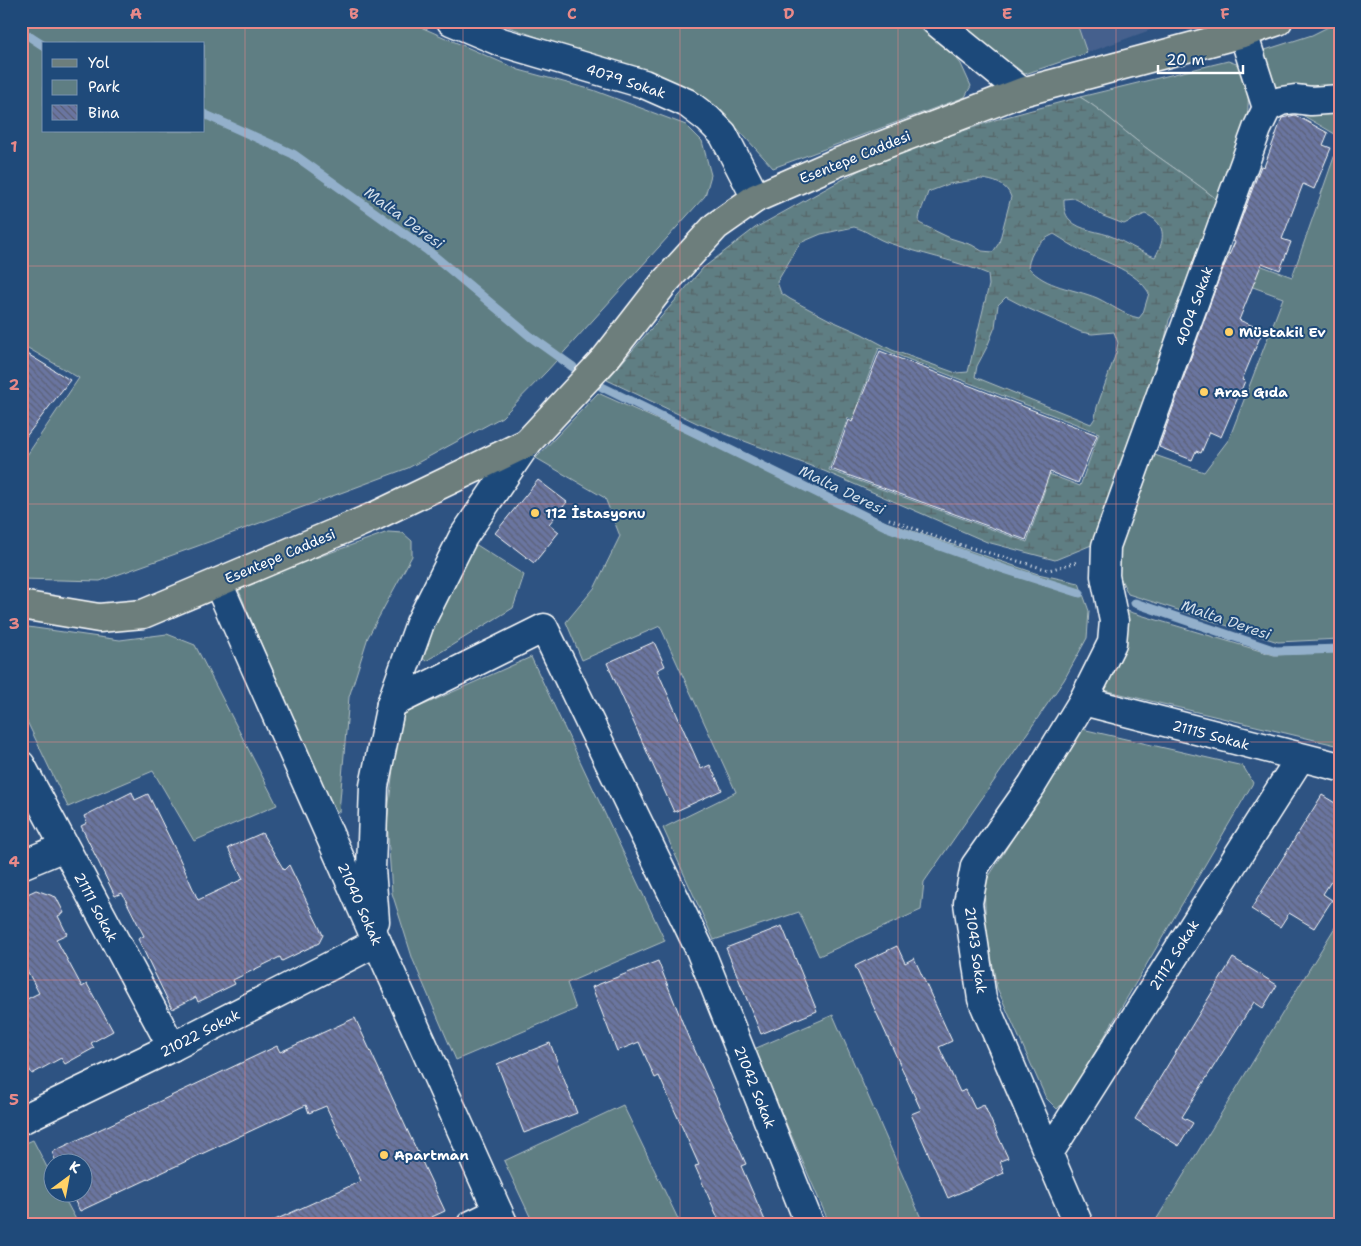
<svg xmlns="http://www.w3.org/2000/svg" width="1361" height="1246" font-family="'Shantell Sans',sans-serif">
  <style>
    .built { fill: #44608d }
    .green { fill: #5f7e83; stroke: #afbec1; fill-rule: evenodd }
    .wetland { fill: url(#wetland-marsh); stroke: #afbec1; fill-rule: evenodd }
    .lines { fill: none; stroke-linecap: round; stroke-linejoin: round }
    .stream { stroke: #93b0cb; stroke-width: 9 }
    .building { fill: url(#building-back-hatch); stroke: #fff }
    .minor-casing { stroke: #fff; stroke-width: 31 }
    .major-casing { stroke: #fff; stroke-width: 31 }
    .path { stroke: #fff; stroke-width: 3; stroke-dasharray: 1 4; stroke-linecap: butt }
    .minor { stroke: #1f4a7a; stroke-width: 28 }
    .major { stroke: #6d7e7c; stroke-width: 28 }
    .grid { fill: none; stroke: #e88989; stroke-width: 1; stroke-opacity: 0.55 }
    .poi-dot { fill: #ffd166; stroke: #1f4a7a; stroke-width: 2 }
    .labels { text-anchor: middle; stroke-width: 4; stroke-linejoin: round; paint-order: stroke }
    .street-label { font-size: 14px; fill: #fff; stroke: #1f4a7a }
    .poi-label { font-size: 14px; font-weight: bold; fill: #fff; stroke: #1f4a7a; text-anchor: start }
    .water-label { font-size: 15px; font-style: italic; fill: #d2dee9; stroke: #1f4a7a }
    .neatline { fill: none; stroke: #e88989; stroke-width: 2 }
    .grid-label { font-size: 16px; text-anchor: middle; font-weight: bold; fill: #e88989 }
  </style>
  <defs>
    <pattern id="wetland-marsh" width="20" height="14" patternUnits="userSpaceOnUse" patternTransform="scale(1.25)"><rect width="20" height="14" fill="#5f7e83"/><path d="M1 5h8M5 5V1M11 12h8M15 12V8" fill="none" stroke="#566568"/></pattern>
    <pattern id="building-back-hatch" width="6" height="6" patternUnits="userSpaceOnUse" patternTransform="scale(1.25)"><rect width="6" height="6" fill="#6a75a0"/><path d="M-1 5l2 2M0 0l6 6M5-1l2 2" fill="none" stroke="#5b6076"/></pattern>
  </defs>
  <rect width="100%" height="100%" fill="#2e5382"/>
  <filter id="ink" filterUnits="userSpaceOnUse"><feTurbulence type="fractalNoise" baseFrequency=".02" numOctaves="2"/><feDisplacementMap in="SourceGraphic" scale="10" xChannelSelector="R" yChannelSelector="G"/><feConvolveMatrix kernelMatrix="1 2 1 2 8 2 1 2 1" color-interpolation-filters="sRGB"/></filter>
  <g filter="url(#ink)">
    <path class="built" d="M1076 21H1175L1087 53Z"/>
    <g class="green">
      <path d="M21 21H407L519 70 593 90 686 125 702 141 711 175 705 196 547 371 502 417 408 468 195 547 100 581 21 579V464L79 378 21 344V296L24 290 21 278ZM44 44H204V131H44Z"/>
      <path d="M492 21H920L939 36 961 64 971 86 965 97 773 168 718 107 692 92Z"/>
      <path d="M956 21H1076L1087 53 1025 74Z"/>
      <path d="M1340 21V90L1276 96 1262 51 1312 35Z"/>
      <path d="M1228 61 1242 66C1244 73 1248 81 1248 88 1251 128 1234 166 1221 203 1195 181 1167 164 1141 144 1120 128 1102 110 1080 97Z"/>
      <path d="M1340 106V137L1292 109Z"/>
      <path d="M1340 140V639L1278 642 1128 594 1118 573V545L1146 452 1204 472 1229 439 1283 298 1220 275 1227 253 1292 277Z"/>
      <path d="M598 393 886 522 1038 574 1079 583 1089 611 1087 638 1064 680 924 882 921 910 819 956 799 912 714 940 663 828 736 792 660 626 582 660 566 622 595 587 620 536 605 498 536 458Z"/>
      <path d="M388 532 403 533 412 541V556L368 637 349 697 339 812 330 810 237 586Z"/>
      <path d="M472 542 524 575 513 608 426 661 417 654Z"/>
      <path d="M1127 611 1274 655 1340 652V746L1104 690 1122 645Z"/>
      <path d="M21 626 120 640 167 634 195 645 277 805 194 841 153 771 68 807 21 709Z"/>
      <path d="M531 657 665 941 567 983 576 1009 456 1060 413 960 392 893 387 821 399 716Z"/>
      <path d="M1082 729 1243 766 1253 783 1070 1095 1057 1109 1046 1098 997 988 986 929 984 884Z"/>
      <path d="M1340 919V1225H1153Z"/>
      <path d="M833 1015 924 1225H830L754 1049Z"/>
      <path d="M623 1105 681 1225H534L504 1161Z"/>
      <path d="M33 1140 52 1177V1194H62L79 1225H21V1145Z"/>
    </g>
    <path class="wetland" d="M1080 97C1102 110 1120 128 1141 144 1167 164 1195 181 1221 203L1184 291 1169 320 1162 353 1118 481 1111 490 1109 502 1094 544 1055 560 987 542 824 471 699 424 607 380 703 268 755 228 876 161 995 120ZM981 179C993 180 1007 184 1011 197L999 243 993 252 982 251 972 245 950 238 919 223C919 211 925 203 928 192L949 184ZM1075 198 1103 216 1124 224 1145 214C1166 222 1166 239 1155 257 1140 252 1128 244 1113 237 1100 231 1080 231 1070 220 1064 214 1064 207 1064 199ZM854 227C866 230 875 238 886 242 920 254 955 260 988 274L989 285 968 372 956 373 892 350 862 334 830 320 790 299 781 293 777 282 800 243 821 234ZM1054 234C1064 240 1074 247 1084 252 1107 263 1136 271 1149 293L1143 313 1139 318C1123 315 1112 305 1097 298 1073 288 1046 288 1028 267 1031 251 1039 241 1054 234ZM1006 297 1027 308 1081 332 1092 334 1114 332 1118 343 1116 353 1097 407 1095 418 1091 424 975 377 977 366 987 347 995 327 998 305ZM879 348 1099 433 1080 486 859 401ZM848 418 1045 489 1027 542 829 470Z"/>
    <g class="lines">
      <g class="stream">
        <path d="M21 31 44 46"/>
        <path d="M204 114 293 154 427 250 531 337 573 367"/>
        <path d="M602 387 887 527 1004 569 1080 593"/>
        <path d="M1135 603 1276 651 1340 649"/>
      </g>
    </g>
    <g class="building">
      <path d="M1295 115 1328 133 1323 145 1331 148 1314 189 1303 184 1282 239 1291 242 1280 270 1262 263 1239 320 1263 330 1242 380 1245 381 1221 437 1210 432 1201 453 1196 451 1192 460 1159 447 1221 273 1235 242 1233 241 1261 166 1264 167 1282 118Z"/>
      <path d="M21 350 70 380 21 443Z"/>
      <path d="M880 351 1097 435 1078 483 1050 472 1026 540 831 469 849 420 852 422Z"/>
      <path d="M538 480 567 502 549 524 559 532 534 563 495 533Z"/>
      <path d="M654 642 665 666 657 670 701 769 710 765 722 790 674 812 607 663Z"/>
      <path d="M132 792 135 800 148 794 178 855 198 900 243 879 228 848 262 833 284 870 289 865 323 935 319 943 282 961 280 957 233 980 235 984 198 1002 196 997 172 1009 138 939 144 936 122 893 115 896 81 826 87 823 84 816Z"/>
      <path d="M1322 795 1340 806V867L1323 894 1332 900 1314 928 1289 913 1280 927 1251 909Z"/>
      <path d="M36 890 56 897 64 913 58 916 67 934 56 939 82 987 87 984 113 1031 91 1043 94 1048 65 1064 61 1058 32 1074 21 1054V1002L39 993 21 959V897Z"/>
      <path d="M782 926 817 1011 761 1034 726 948Z"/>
      <path d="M897 946 905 963 914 958 952 1041 939 1047 960 1092 966 1090 975 1109 984 1105 1008 1158 1000 1161 1004 1173 948 1198 911 1114 921 1110 855 966Z"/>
      <path d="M1233 958 1277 985 1263 1008 1254 1002 1182 1117 1193 1123 1179 1146 1135 1119Z"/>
      <path d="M658 961 691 1044H692L746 1164 741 1166 767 1225H721L695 1166 699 1165 678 1118 659 1076 655 1078 639 1042 617 1051 592 987Z"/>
      <path d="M355 1018 445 1211 414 1225H264L361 1181 326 1106 309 1113 306 1105 80 1211 71 1194H82V1164H57L52 1152 277 1046 280 1052Z"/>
      <path d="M550 1043 577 1113 524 1133 497 1064Z"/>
    </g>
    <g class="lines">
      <defs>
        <g id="minor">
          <path d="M451 21 501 42 644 84 687 103 708 119 723 134 756 198"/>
          <path d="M935 21 1022 92"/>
          <path d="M1243 33 1267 108"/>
          <path d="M218 583 377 942 504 1225"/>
          <path d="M1083 701 1340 767"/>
          <path d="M391 704 544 628 700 950 810 1225"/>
          <path d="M21 765 172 1047"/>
          <path d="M21 865 64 847"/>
          <path d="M375 921 371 869 374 786 391 704 420 623 463 537 527 443"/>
          <path d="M21 1120 172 1047 377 942"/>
          <path d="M1049 1153 1300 758"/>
          <path d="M471 1225 498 1212"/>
          <path d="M1079 1225 982 999 968 903 975 866 1032 785 1083 701 1112 643 1114 621 1105 576 1106 546 1257 129 1267 108 1281 101 1295 99 1311 101 1340 99"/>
        </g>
        <path id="major" d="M21 605 99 618 143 614 373 517 527 443 605 359 664 283 716 226 756 198 836 163 1022 92 1243 33 1278 21"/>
      </defs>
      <use href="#minor" class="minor-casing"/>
      <use href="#major" class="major-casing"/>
      <path class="path" d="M889 519 944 540 1049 570 1077 562"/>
      <use href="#minor" class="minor"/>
      <use href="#major" class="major"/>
    </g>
  </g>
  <path class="grid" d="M245 21V1225M463 21V1225M680 21V1225M898 21V1225M1116 21V1225M21 266H1340M21 504H1340M21 742H1340M21 980H1340"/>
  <g class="poi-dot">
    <circle cx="1229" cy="332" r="5"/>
    <circle cx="1204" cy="392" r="5"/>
    <circle cx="535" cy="513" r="5"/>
    <circle cx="384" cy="1155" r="5"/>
  </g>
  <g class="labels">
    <g class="street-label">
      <text transform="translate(626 81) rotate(18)" y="5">4079 Sokak</text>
      <text transform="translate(855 157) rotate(-22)" y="5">Esentepe Caddesi</text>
      <text transform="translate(1194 306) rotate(-70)" y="5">4004 Sokak</text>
      <text transform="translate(280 556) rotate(-23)" y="5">Esentepe Caddesi</text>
      <text transform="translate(1211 735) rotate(15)" y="5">21115 Sokak</text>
      <text transform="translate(360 904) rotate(66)" y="5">21040 Sokak</text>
      <text transform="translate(96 907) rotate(62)" y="5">21111 Sokak</text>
      <text transform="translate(976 950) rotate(82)" y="5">21043 Sokak</text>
      <text transform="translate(1174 955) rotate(-58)" y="5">21112 Sokak</text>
      <text transform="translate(200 1033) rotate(-27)" y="5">21022 Sokak</text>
      <text transform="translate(755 1087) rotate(68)" y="5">21042 Sokak</text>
    </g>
    <g class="poi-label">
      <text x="1239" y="337">Müstakil Ev</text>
      <text x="1214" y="397">Aras Gıda</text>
      <text x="545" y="518">112 İstasyonu</text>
      <text x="394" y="1160">Apartman</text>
    </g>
    <g class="water-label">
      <text transform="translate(404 218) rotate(36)" y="5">Malta Deresi</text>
      <text transform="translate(842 490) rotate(26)" y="5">Malta Deresi</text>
      <text transform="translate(1226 620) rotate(19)" y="5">Malta Deresi</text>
    </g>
  </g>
  <rect width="1361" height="1246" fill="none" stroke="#1f4a7a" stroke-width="55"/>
  <rect x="42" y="42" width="162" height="90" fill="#1f4a7a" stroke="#7992af"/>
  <rect x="52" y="59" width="25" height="8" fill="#6d7e7c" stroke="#7992af"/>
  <text x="88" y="68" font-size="15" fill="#ffffff">Yol</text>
  <rect x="52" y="80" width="25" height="15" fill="#5f7e83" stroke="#7992af"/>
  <text x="88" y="92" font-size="15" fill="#ffffff">Park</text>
  <rect x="52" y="105" width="25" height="15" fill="url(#building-back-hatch)" stroke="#7992af"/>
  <text x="88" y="118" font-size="15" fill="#ffffff">Bina</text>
  <g transform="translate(68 1178) rotate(32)"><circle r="24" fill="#1f4a7a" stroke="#7992af"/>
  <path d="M0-4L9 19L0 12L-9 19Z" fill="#ffd166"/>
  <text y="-8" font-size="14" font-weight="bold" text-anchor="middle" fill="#ffffff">K</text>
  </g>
  <path d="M1158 65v8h85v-8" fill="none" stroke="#ffffff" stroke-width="2.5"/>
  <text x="1166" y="65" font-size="15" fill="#ffffff" stroke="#1f4a7a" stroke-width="4" paint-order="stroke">20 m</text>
  <rect x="28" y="28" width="1306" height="1190" class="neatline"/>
  <g class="grid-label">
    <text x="136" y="19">A</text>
    <text x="354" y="19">B</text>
    <text x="572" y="19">C</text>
    <text x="789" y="19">D</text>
    <text x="1007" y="19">E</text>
    <text x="1225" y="19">F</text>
    <text x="14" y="152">1</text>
    <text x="14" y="390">2</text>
    <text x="14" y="629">3</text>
    <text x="14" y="867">4</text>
    <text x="14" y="1105">5</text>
  </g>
</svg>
